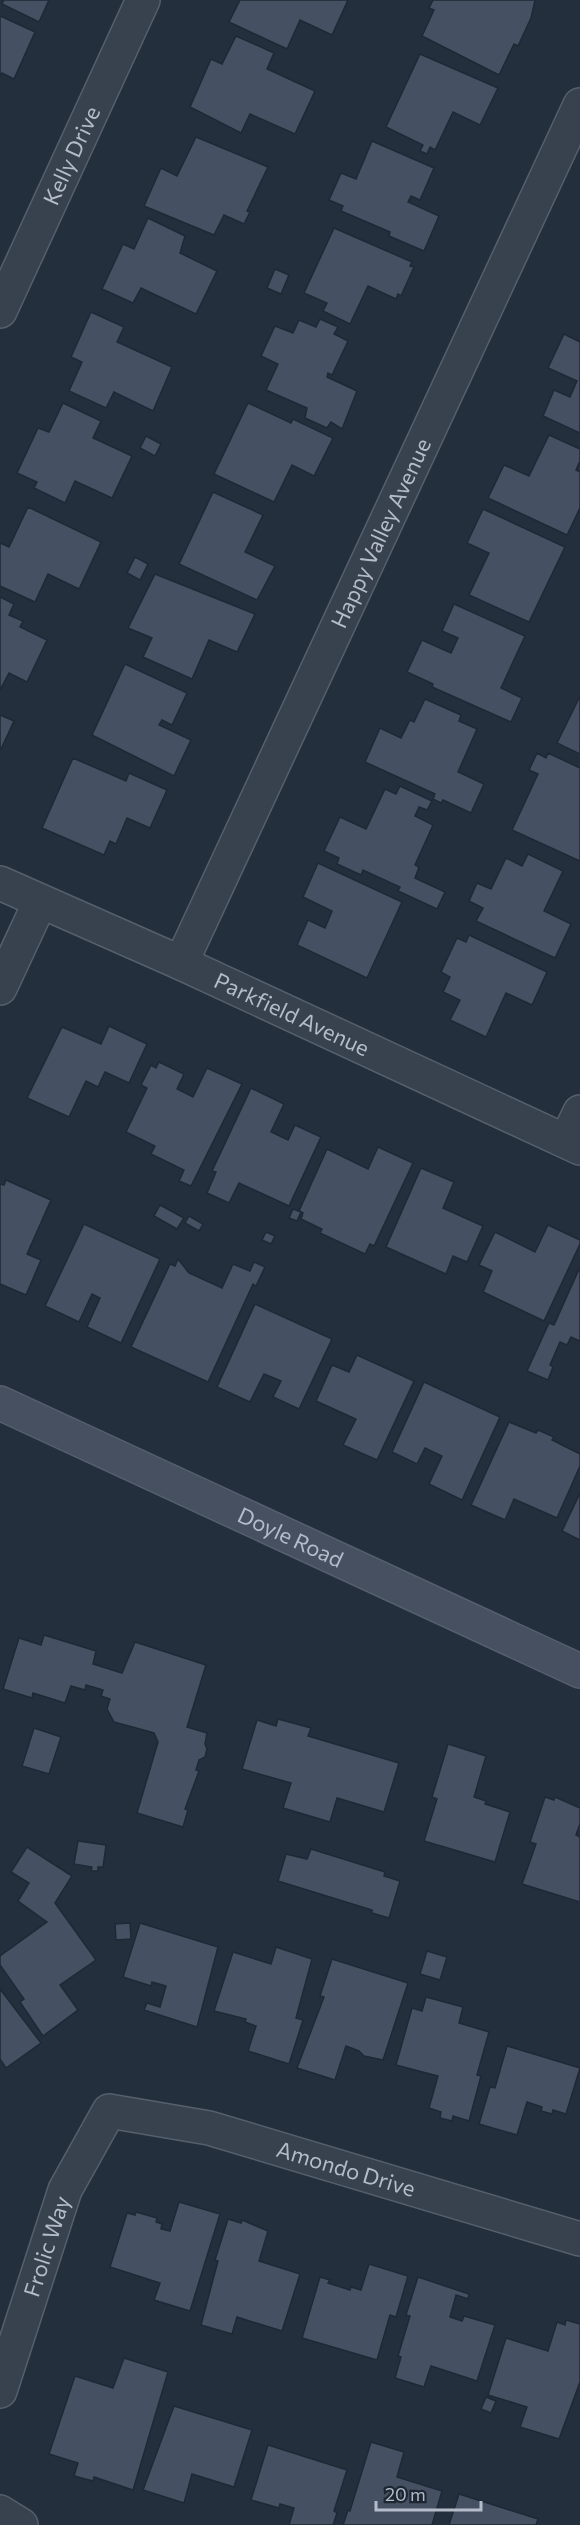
<svg xmlns="http://www.w3.org/2000/svg" width="580" height="2525" font-family="Commissioner,sans-serif">
  <style>
    .building { fill: #455162; stroke: #1f2835; stroke-width: 1.5 }
    .lines { fill: none; stroke-linecap: round; stroke-linejoin: round }
    .street-casing { stroke: #565f6c; stroke-width: 36 }
    .secondary-casing { stroke: #565f6c; stroke-width: 36 }
    .street { stroke: #38414e; stroke-width: 33 }
    .secondary { stroke: #465061; stroke-width: 33 }
    .labels { text-anchor: middle; stroke-width: 4.5; stroke-linejoin: round; paint-order: stroke }
    .street-label { font-size: 22px; fill: #b4bcc9; stroke: #1d2633 }
  </style>
  <rect width="100%" height="100%" fill="#242f3e"/>
  <g class="building">
    <path d="M4 0H49L39 22 2 4Z"/>
    <path d="M240 0H348L332 35 300 20 287 49 229 22Z"/>
    <path d="M433 0H535L531 18 518 46 514 44 499 75 422 36 434 10 429 8Z"/>
    <path d="M0 16 35 32 14 79 2 73 0 76Z"/>
    <path d="M236 36 274 53 267 69 315 91 295 134 250 114 241 133 190 107 211 59 222 64Z"/>
    <path d="M420 54 498 88 480 125 453 112 435 150 430 147 427 154 420 151 423 145 386 127Z"/>
    <path d="M196 137 268 167 247 211 250 212 244 224 224 215 214 235 144 206 161 168 177 176Z"/>
    <path d="M372 141 434 168 420 200 411 196 408 202 439 216 424 251 389 236 390 232 341 211 343 206 329 200 341 173 356 179Z"/>
    <path d="M148 218 185 236 180 253 217 271 196 314 141 288 133 303 102 289 123 244 134 249Z"/>
    <path d="M334 228 412 262 410 266 414 267 401 296 398 294 396 299 368 286 350 324 323 311 327 303 304 293Z"/>
    <path d="M275 269 289 275 281 294 267 288Z"/>
    <path d="M91 312 124 327 117 342 172 367 153 411 114 392 106 408 69 391 82 362 71 357Z"/>
    <path d="M320 319 338 327 334 334 348 341 332 375 328 373 327 377 357 391 342 429 331 422 327 428 305 418 307 408 266 390 278 364 261 356 275 326 293 333 299 320 316 327Z"/>
    <path d="M564 334 580 342V433L543 416 554 390 570 397 577 381 548 368Z"/>
    <path d="M63 403 101 421 93 438 132 456 112 498 75 481 65 503 34 488 37 482 17 473 38 428 49 432Z"/>
    <path d="M248 403 291 423 293 419 333 438 314 476 292 465 274 502 214 474Z"/>
    <path d="M549 435 580 449V461L576 470 580 472V508L567 535 488 498 504 465 529 476Z"/>
    <path d="M146 436 161 444 155 456 140 448Z"/>
    <path d="M213 492 263 515 245 552 275 566 257 600 179 564Z"/>
    <path d="M28 507 101 542 79 589 48 574 35 602 0 586V543L9 547Z"/>
    <path d="M483 509 565 547 529 622 469 595 489 553 467 543Z"/>
    <path d="M135 557 148 564 140 580 127 573Z"/>
    <path d="M155 574 255 614 237 652 209 640 192 679 143 657 152 638 128 628Z"/>
    <path d="M0 597 14 604 9 615 23 621 20 627 47 640 27 682 9 673 0 690Z"/>
    <path d="M454 604 525 636 501 688 522 698 511 722 432 687 433 684 407 672 422 640 451 653 458 638 442 631Z"/>
    <path d="M125 664 187 693 172 725 162 720 159 725 191 740 174 776 92 735Z"/>
    <path d="M580 696V754L557 743Z"/>
    <path d="M425 699 461 715 459 721 477 729 458 772 484 784 471 813 443 800 441 803 433 799 435 794 365 762 380 728 401 738 410 720 414 722Z"/>
    <path d="M0 715 14 721 1 749H0Z"/>
    <path d="M537 753 546 758 548 753 580 768V861L512 830 538 774 529 770Z"/>
    <path d="M73 758 126 781 129 773 167 790 150 828 127 818 116 844 110 841 104 855 42 828Z"/>
    <path d="M400 786 432 801 427 810 419 807 415 816 433 825 415 865 419 867 415 878 445 892 437 909 398 891 400 887 363 870 361 875 337 864 339 858 324 851 340 817 366 829 385 789 396 794Z"/>
    <path d="M528 854 563 871 544 911 571 924 555 958 476 921 483 908 469 901 477 883 491 889 506 858 522 866Z"/>
    <path d="M318 863 402 902 367 978 297 945 308 920 325 928 332 911 303 897Z"/>
    <path d="M469 935 547 972 532 1005 506 993 486 1037 450 1020 460 1000 443 992 450 977 441 972 457 938 466 942Z"/>
    <path d="M109 1026 147 1044 129 1083 105 1072 98 1087 86 1081 69 1117 27 1098 62 1027 101 1044Z"/>
    <path d="M159 1062 184 1074 177 1089 193 1097 207 1068 242 1084 191 1186 179 1181 184 1170 151 1154 155 1146 126 1132 147 1088 141 1085 151 1065 156 1068Z"/>
    <path d="M251 1088 284 1104 271 1132 288 1140 295 1125 321 1137 289 1206 239 1183 229 1203 207 1193 216 1172 212 1171Z"/>
    <path d="M378 1147 413 1163 374 1246 370 1244 365 1254 320 1233 322 1229 301 1219 303 1213 299 1211 327 1149 368 1169Z"/>
    <path d="M421 1168 454 1182 443 1208 483 1226 467 1262 453 1256 446 1274 386 1247Z"/>
    <path d="M6 1180 51 1200 27 1254 41 1260 26 1295 0 1284V1184L4 1185Z"/>
    <path d="M160 1205 184 1218 177 1229 154 1216Z"/>
    <path d="M293 1209 301 1212 297 1221 289 1218Z"/>
    <path d="M189 1216 203 1224 199 1231 185 1223Z"/>
    <path d="M84 1224 160 1259 121 1343 87 1327 100 1298 92 1294 79 1322 45 1306Z"/>
    <path d="M548 1225 580 1240V1244L544 1321 483 1292 492 1271 479 1265 495 1232 535 1252Z"/>
    <path d="M266 1232 275 1236 271 1244 262 1240Z"/>
    <path d="M178 1259 189 1273 222 1288 233 1264 250 1271 254 1262 265 1267 256 1286 253 1284 208 1382 131 1347 170 1264 175 1266Z"/>
    <path d="M580 1267V1341L571 1337 567 1345 560 1342 550 1365 553 1367 548 1380 527 1371 549 1323 554 1325Z"/>
    <path d="M255 1304 332 1339 299 1409 273 1397 281 1381 264 1374 250 1402 217 1387Z"/>
    <path d="M357 1355 414 1381 377 1460 343 1445 356 1419 316 1401 332 1365 349 1372Z"/>
    <path d="M424 1382 500 1417 462 1500 429 1484 442 1456 425 1448 417 1464 392 1452Z"/>
    <path d="M509 1422 536 1433 538 1430 554 1437 552 1440 580 1454V1466L557 1518 514 1499 505 1520 471 1505Z"/>
    <path d="M580 1493V1540L562 1531Z"/>
    <path d="M44 1635 96 1651 93 1664 122 1673 135 1642 206 1665 187 1727 207 1733 205 1744 207 1749 205 1757 199 1760 196 1770 199 1771 185 1809 188 1810 183 1827 137 1813 158 1742 154 1733 114 1722 107 1709 110 1699 101 1696 103 1690 86 1685 85 1690 71 1686 65 1703 33 1693 32 1698 3 1689 19 1638 41 1645Z"/>
    <path d="M278 1719 311 1728 308 1736 399 1763 384 1812 337 1798 330 1822 283 1808 291 1783 242 1769 257 1720 276 1726Z"/>
    <path d="M34 1728 61 1737 49 1774 22 1766Z"/>
    <path d="M448 1744 486 1756 474 1797 486 1801 485 1804 510 1812 495 1862 424 1841 437 1799 432 1797Z"/>
    <path d="M545 1797 554 1800 555 1797 580 1808V1824L576 1835 580 1837V1902L522 1884 536 1844 530 1842Z"/>
    <path d="M78 1841 106 1845 103 1867H98V1871H91L92 1867 74 1864Z"/>
    <path d="M27 1847 72 1876 55 1903 96 1960 60 1985 78 2010 43 2036 20 2002 24 1999 0 1965V1956L47 1922 18 1901 29 1883 11 1872Z"/>
    <path d="M311 1849 385 1872 384 1876 400 1881 389 1918 372 1913V1910L278 1881 286 1854 307 1859Z"/>
    <path d="M130 1923 131 1939 116 1940 115 1924Z"/>
    <path d="M140 1923 218 1947 197 2027 144 2010 147 2003 160 2007 166 1986 152 1982 151 1986 123 1977Z"/>
    <path d="M276 1947 312 1959 296 2018 303 2020 289 2064 248 2051 256 2026 245 2022 246 2019 214 2011 233 1952 271 1964Z"/>
    <path d="M427 1951 447 1957 440 1980 420 1974Z"/>
    <path d="M332 1959 408 1983 383 2060 364 2056 359 2051 346 2046 335 2080 297 2068 324 1997 320 1996Z"/>
    <path d="M0 1989 41 2043 6 2068 0 2059Z"/>
    <path d="M426 1997 463 2007 459 2023 489 2032 477 2075 481 2076 469 2121 453 2116 452 2121 440 2118 441 2112 429 2108 438 2076 396 2065 412 2008 422 2011Z"/>
    <path d="M507 2046 580 2068 566 2114 553 2110 552 2114 541 2111 542 2107 527 2102 517 2135 479 2124 490 2087 495 2088Z"/>
    <path d="M179 2202 220 2214 190 2311 154 2300 160 2283 110 2267 127 2213 135 2215 136 2212 157 2218 156 2222 162 2224 161 2229 170 2231Z"/>
    <path d="M228 2219 241 2223 242 2220 268 2231 259 2261 300 2274 282 2331 237 2317 232 2334 201 2325 218 2261 215 2260Z"/>
    <path d="M369 2264 408 2276 396 2317 390 2315 377 2360 302 2338 320 2277 330 2280 328 2283 350 2290 351 2287 361 2290Z"/>
    <path d="M418 2277 469 2294 468 2299 456 2295 450 2317 462 2321 464 2316 495 2325 477 2381 431 2366 424 2387 395 2378 401 2357 398 2356 410 2316 406 2315Z"/>
    <path d="M566 2320 580 2324V2382L559 2439 520 2427 527 2407 488 2395 506 2338 548 2351 557 2322 565 2325Z"/>
    <path d="M124 2358 168 2372 133 2490 94 2477 93 2481 74 2476 78 2463 49 2454 75 2376 113 2388Z"/>
    <path d="M486 2397 496 2401 491 2413 481 2409Z"/>
    <path d="M174 2406 252 2430 234 2487 192 2474 184 2503 143 2490Z"/>
    <path d="M371 2442 404 2452 397 2477 442 2491 432 2525H343L348 2510 350 2511Z"/>
    <path d="M268 2445 347 2470 334 2511 337 2513 333 2525H289L294 2508 280 2504 279 2508 251 2500Z"/>
    <path d="M459 2494 538 2519 536 2525H449Z"/>
  </g>
  <g class="lines">
    <defs>
      <g id="street">
        <path id="s1" d="M0 311 143 0"/>
        <path id="s2" d="M0 883 181 963 580 1148"/>
        <path id="s3" d="M181 963 580 105"/>
        <path d="M0 988 40 902"/>
        <path d="M566 1141 580 1112"/>
        <path id="s4" d="M0 2391 65 2190 109 2111 209 2128 580 2239"/>
        <path d="M0 2512 21 2525"/>
      </g>
      <g id="secondary">
        <path id="s5" d="M0 1403 580 1671"/>
      </g>
    </defs>
    <use href="#street" class="street-casing"/>
    <use href="#secondary" class="secondary-casing"/>
    <use href="#street" class="street"/>
    <use href="#secondary" class="secondary"/>
  </g>
  <g class="labels">
    <g class="street-label">
      <text dy="8" stroke="none"><textPath href="#s1" startOffset="171">Kelly Drive</textPath></text>
      <text dy="8" stroke="none"><textPath href="#s3" startOffset="474">Happy Valley Avenue</textPath></text>
      <text dy="8" stroke="none"><textPath href="#s2" startOffset="320">Parkfield Avenue</textPath></text>
      <text dy="8" stroke="none"><textPath href="#s5" startOffset="320">Doyle Road</textPath></text>
      <text dy="8" stroke="none"><textPath href="#s4" startOffset="546">Amondo Drive</textPath></text>
      <text dy="8" stroke="none"><textPath href="#s4" startOffset="152">Frolic Way</textPath></text>
    </g>
  </g>
  <path d="M376 2501v9h105v-9" fill="none" stroke="#b4bcc9" stroke-width="3"/>
  <text x="385" y="2501" font-size="18" fill="#b4bcc9" stroke="#1d2633" stroke-width="4.5" paint-order="stroke">20 m</text>
</svg>
